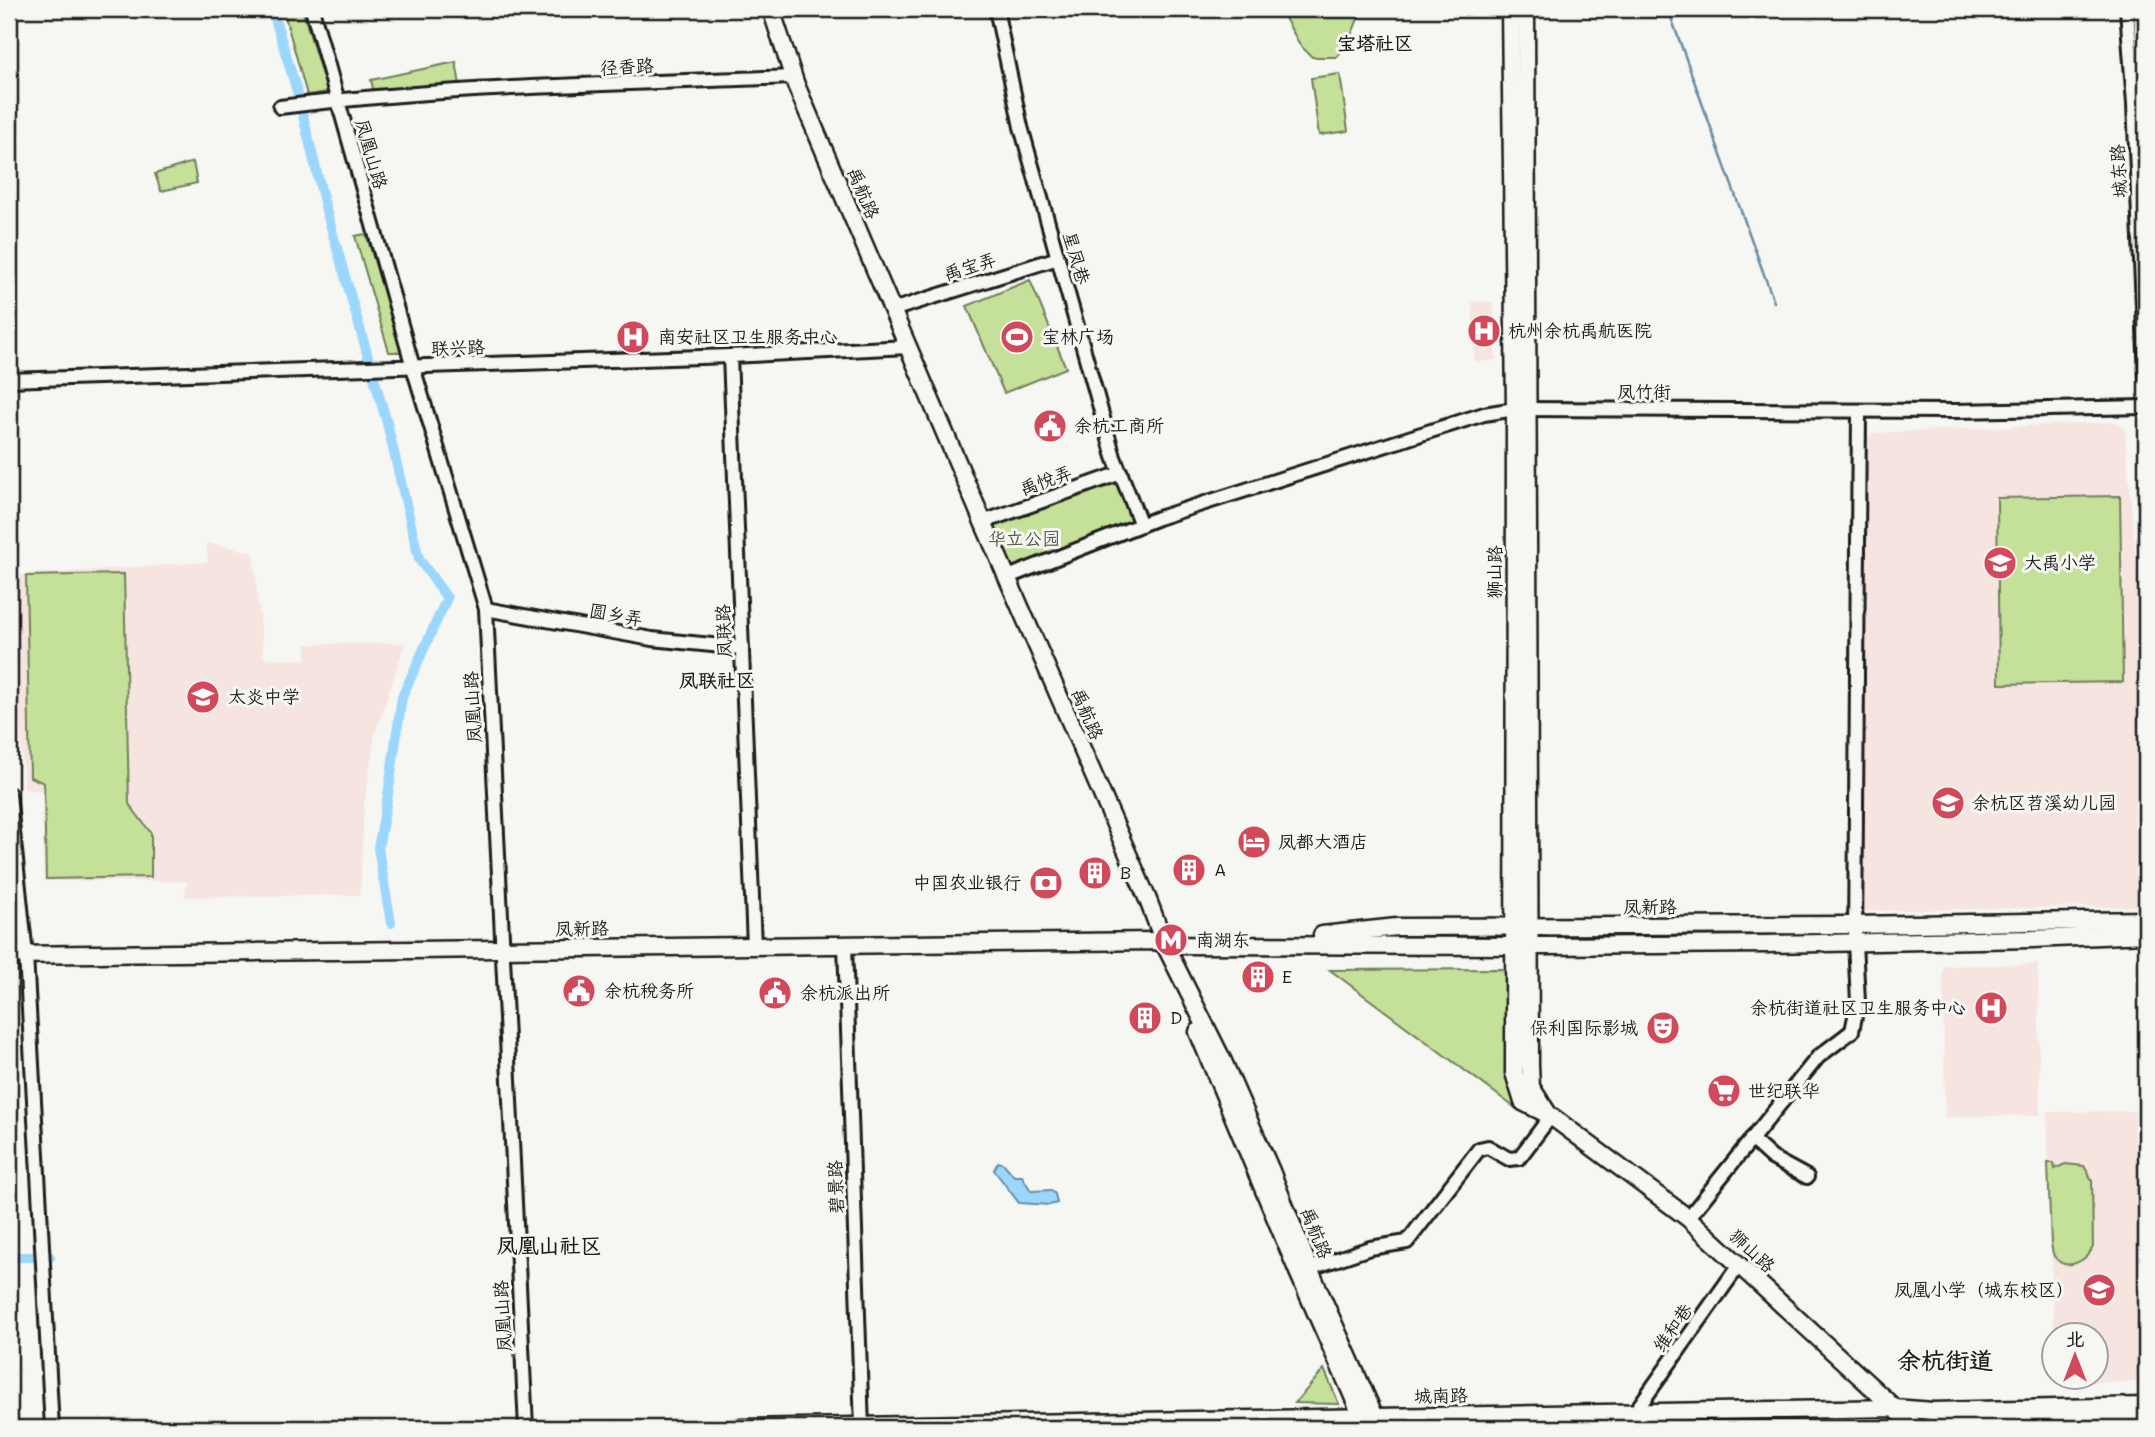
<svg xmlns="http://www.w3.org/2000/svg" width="2155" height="1437" font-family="Mali,'LXGW WenKai TC',sans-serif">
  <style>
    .built { fill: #f6e4e0 }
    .green { fill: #c5e199; stroke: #707e5a; stroke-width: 2 }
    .water { fill: #9bd7fc; stroke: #688ca2; stroke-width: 2 }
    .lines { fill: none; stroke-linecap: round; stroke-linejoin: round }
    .stream { stroke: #688ca2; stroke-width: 2.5 }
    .canal { stroke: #9bd7fc; stroke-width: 10 }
    .minor-casing { stroke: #1c1c1c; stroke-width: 18 }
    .major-casing { stroke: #1c1c1c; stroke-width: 21 }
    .minor { stroke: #f6f6f2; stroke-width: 12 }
    .major { stroke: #f6f6f2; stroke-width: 16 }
    .labels { text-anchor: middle; stroke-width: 6; stroke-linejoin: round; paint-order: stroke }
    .street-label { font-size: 18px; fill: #1c1c1c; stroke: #f6f6f2 }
    .poi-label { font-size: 18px; fill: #1c1c1c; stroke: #f6f6f2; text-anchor: start }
    .park-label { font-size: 18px; fill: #4f5742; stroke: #f6f6f2 }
    .neighbourhood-label { font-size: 19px; font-weight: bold; fill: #1c1c1c; stroke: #f6f6f2 }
    .quarter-label { font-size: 21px; font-weight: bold; fill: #1c1c1c; stroke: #f6f6f2 }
    .district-label { font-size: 24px; font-weight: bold; fill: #1c1c1c; stroke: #f6f6f2 }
  </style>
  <rect width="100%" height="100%" fill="#f6f6f2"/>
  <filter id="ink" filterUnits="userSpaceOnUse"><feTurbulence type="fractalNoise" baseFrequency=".0143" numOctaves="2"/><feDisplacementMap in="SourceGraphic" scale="14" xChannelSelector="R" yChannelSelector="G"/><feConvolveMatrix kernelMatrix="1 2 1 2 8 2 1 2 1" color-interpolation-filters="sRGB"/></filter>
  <g filter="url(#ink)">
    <g class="built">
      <path d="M1472 302H1493L1496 360 1475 362Z"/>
      <path d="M2114 422 2122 426 2125 431 2146 685V906L1864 911V440L1873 433Z"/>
      <path d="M206 543 253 552 264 658 306 660V644L405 643 375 734 364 805 360 895 184 897 187 881H44L42 791 24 789 12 576 208 562Z"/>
      <path d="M2038 964 2040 1115 1945 1117 1943 966Z"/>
      <path d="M2146 1111V1382H2055V1378H2096V1336L2054 1335 2047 1112Z"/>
    </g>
    <g class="green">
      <path d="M283 9H302L327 92 307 95Z"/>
      <path d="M1280 9H1362L1347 46 1336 57H1312L1300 45Z"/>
      <path d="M456 62 460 85 374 92 371 80Z"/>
      <path d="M1340 74 1348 131 1319 135 1311 78Z"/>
      <path d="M193 162 197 183 161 191 155 174Z"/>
      <path d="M366 234 402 352H389L355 236Z"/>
      <path d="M1030 280 1066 368 1004 393 967 306Z"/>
      <path d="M1118 480 1140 521 1011 572 988 524Z"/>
      <path d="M2120 496 2123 682 1999 684 1997 498Z"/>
      <path d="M124 574 129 804 151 833V877L46 879 44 783 30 777 26 576Z"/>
      <path d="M1501 969 1513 973 1514 986V1107L1330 970Z"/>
      <path d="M2048 1163H2054L2055 1169 2065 1164 2084 1166 2092 1180 2093 1247C2087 1261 2065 1273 2054 1256 2052 1252 2052 1248 2051 1244Z"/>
      <path d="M1324 1369 1339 1404 1295 1403Z"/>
    </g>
    <path class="water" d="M998 1162 1004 1164 1014 1176H1022L1031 1191 1051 1190 1055 1194 1057 1203 1050 1205 1019 1203 994 1170Z"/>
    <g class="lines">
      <path class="stream" d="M1668 9 1774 302"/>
      <g class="canal">
        <path d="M272 9 297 91 326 210 387 423 419 559 447 598 402 697 389 789 378 848 391 923"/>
        <path d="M9 1257H50"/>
      </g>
      <defs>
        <g id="minor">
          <path d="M312 9 413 367 486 609 526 1428"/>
          <path d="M996 9 1021 127 1114 457 1141 525"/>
          <path d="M2127 9 2134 104 2146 374"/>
          <path d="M2140 9 2146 119"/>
          <path d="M280 107C450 86 622 84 793 77"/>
          <path d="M892 310 1058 258"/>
          <path d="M730 356 754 946"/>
          <path d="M9 380 730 356 908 347"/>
          <path d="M983 522 1121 473"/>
          <path d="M1008 577 1158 518 1484 414 1515 409 1956 411 2146 407"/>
          <path d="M486 609 652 639 742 648"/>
          <path d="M9 794 26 955 52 1428"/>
          <path d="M845 945 862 1428"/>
          <path d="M1751 1139 1772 1158 1807 1177"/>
          <path d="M1688 1218 1818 1057 1852 1031 1858 1002 1855 942 1859 411"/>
          <path d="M1302 1271 1370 1248 1407 1242 1479 1149 1488 1147 1509 1159 1519 1158 1551 1116"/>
          <path d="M1635 1412 1739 1265"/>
        </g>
        <g id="major">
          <path d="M771 9 796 85 983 522 1148 900 1165 945 1222 1059 1271 1171 1309 1268 1380 1428"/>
          <path d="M1510 9 1515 409 1514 1073 1523 1102 1551 1116 1688 1218 1916 1428"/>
          <path d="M1526 9 1530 1065 1531 1087 1547 1112"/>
          <path d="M1322 935 1397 927 1855 925 2146 920"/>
          <path d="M9 955 1156 941 1165 945 1546 946 1766 944 2032 939 2146 934"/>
          <path d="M1198 1032 1298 1272 1367 1428"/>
          <path d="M737 1428 1894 1408 1933 1411 2146 1406"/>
          <path d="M1924 1428 1940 1424 2146 1421"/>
        </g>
      </defs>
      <use href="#minor" class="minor-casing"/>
      <use href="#major" class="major-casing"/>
      <use href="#minor" class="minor"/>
      <use href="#major" class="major"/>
    </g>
  </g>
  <defs>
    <symbol id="hospital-disc" viewBox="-11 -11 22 22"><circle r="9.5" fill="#d1495b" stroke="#f6f6f2"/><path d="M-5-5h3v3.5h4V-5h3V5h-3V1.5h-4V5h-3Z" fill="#fff"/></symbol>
    <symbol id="stadium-disc" viewBox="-11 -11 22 22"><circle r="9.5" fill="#d1495b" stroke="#f6f6f2"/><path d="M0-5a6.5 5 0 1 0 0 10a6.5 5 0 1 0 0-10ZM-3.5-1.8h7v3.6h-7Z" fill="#fff"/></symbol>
    <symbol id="civic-disc" viewBox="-11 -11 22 22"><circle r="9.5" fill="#d1495b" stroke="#f6f6f2"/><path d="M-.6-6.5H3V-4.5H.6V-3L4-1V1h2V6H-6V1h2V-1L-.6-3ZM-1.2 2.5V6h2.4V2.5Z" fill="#fff"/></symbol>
    <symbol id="school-disc" viewBox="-11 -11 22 22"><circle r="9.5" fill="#d1495b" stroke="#f6f6f2"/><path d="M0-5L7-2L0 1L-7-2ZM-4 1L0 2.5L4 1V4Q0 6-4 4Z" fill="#fff"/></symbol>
    <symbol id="hotel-disc" viewBox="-11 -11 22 22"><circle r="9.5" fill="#d1495b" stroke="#f6f6f2"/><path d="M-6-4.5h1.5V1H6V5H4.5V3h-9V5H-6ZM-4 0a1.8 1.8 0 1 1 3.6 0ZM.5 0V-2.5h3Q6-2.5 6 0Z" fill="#fff"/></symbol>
    <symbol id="building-disc" viewBox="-11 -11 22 22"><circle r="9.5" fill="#d1495b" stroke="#f6f6f2"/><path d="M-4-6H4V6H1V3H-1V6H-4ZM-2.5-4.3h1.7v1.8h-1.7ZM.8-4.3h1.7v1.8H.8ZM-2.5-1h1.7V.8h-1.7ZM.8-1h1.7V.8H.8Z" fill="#fff"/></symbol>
    <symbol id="bank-disc" viewBox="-11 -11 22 22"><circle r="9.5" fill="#d1495b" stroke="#f6f6f2"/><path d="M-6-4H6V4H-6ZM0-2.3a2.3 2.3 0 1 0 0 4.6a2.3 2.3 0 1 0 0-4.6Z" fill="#fff"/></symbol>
    <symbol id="metro-disc" viewBox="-11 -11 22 22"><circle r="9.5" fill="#d1495b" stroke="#f6f6f2"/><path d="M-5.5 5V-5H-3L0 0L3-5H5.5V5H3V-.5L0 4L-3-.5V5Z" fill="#fff"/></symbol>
    <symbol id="theatre-disc" viewBox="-11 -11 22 22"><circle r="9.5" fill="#d1495b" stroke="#f6f6f2"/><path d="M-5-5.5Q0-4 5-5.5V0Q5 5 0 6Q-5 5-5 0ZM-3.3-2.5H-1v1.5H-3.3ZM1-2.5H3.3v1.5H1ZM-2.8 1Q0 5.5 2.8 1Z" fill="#fff"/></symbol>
    <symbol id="supermarket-disc" viewBox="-11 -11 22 22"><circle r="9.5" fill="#d1495b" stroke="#f6f6f2"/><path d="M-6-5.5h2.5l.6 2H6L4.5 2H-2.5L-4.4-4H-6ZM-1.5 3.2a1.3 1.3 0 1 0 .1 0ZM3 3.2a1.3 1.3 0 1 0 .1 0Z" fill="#fff"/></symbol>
  </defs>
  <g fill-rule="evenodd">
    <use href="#hospital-disc" x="1465" y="312" width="38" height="38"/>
    <use href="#hospital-disc" x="614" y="318" width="38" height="38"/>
    <use href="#stadium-disc" x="998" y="318" width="38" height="38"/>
    <use href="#civic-disc" x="1031" y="407" width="38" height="38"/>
    <use href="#school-disc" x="1981" y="544" width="38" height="38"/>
    <use href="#school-disc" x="184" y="678" width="38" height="38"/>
    <use href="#school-disc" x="1929" y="784" width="38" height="38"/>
    <use href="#hotel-disc" x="1235" y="823" width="38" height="38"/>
    <use href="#building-disc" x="1170" y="851" width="38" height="38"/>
    <use href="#building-disc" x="1076" y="854" width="38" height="38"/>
    <use href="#bank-disc" x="1027" y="864" width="38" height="38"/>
    <use href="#metro-disc" x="1152" y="921" width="38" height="38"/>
    <use href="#building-disc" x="1239" y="958" width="38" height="38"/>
    <use href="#civic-disc" x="560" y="972" width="38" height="38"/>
    <use href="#civic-disc" x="756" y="974" width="38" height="38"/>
    <use href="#hospital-disc" x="1972" y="989" width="38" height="38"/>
    <use href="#building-disc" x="1126" y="999" width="38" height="38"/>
    <use href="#theatre-disc" x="1644" y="1009" width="38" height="38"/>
    <use href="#supermarket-disc" x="1705" y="1072" width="38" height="38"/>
    <use href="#school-disc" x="2080" y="1271" width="38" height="38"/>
  </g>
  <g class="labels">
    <g class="street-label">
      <text transform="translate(627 67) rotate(-3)" y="6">径香路</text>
      <text transform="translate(371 154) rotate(74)" y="6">凤凰山路</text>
      <text transform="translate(2119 171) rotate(-93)" y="6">城东路</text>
      <text transform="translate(863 193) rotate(67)" y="6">禹航路</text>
      <text transform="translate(1076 258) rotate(74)" y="6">星凤巷</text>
      <text transform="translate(970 267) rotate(-17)" y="6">禹宝弄</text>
      <text transform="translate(458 348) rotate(-2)" y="6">联兴路</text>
      <text x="1644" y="398">凤竹街</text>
      <text transform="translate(1046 481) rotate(-20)" y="6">禹悦弄</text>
      <text transform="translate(1495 572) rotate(-90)" y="6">狮山路</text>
      <text transform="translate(616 615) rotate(10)" y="6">圆乡弄</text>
      <text transform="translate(724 631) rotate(-92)" y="6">凤联路</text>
      <text transform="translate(473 707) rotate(-93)" y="6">凤凰山路</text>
      <text transform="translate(1087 714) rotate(67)" y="6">禹航路</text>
      <text x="1650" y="913">凤新路</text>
      <text transform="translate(582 929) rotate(-1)" y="6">凤新路</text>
      <text transform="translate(836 1187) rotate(-92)" y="6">碧景路</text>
      <text transform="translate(1316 1233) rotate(68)" y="6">禹航路</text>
      <text transform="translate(1752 1251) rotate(43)" y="6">狮山路</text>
      <text transform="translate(503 1316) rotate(-93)" y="6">凤凰山路</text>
      <text transform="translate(1673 1328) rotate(-55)" y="6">维和巷</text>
      <text transform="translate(1441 1396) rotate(-1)" y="6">城南路</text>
    </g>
    <g class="poi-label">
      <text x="1508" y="337">杭州余杭禹航医院</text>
      <text x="658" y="343">南安社区卫生服务中心</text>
      <text x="1042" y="343">宝林广场</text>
      <text x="1074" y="432">余杭工商所</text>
      <text x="2024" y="569">大禹小学</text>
      <text x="228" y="703">太炎中学</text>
      <text x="1972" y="809">余杭区苕溪幼儿园</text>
      <text x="1278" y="848">凤都大酒店</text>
      <text x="1214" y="876">A</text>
      <text x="1120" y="879">B</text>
      <text x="1021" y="889" text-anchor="end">中国农业银行</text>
      <text x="1196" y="946">南湖东</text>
      <text x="1282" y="983">E</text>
      <text x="604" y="997">余杭税务所</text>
      <text x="800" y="999">余杭派出所</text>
      <text x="1966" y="1014" text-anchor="end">余杭街道社区卫生服务中心</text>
      <text x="1170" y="1024">D</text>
      <text x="1638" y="1034" text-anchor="end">保利国际影城</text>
      <text x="1748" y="1097">世纪联华</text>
      <text x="2074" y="1296" text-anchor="end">凤凰小学（城东校区）</text>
    </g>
    <g class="park-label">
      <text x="1024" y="545">华立公园</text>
    </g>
    <g class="neighbourhood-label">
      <text x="1375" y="50">宝塔社区</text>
      <text x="717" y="687">凤联社区</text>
    </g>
    <g class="quarter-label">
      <text x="549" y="1253">凤凰山社区</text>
    </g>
    <g class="district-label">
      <text x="1945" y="1369">余杭街道</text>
    </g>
  </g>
  <rect width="2155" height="1437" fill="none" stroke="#f6f6f2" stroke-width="35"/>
  <rect x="18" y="18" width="2120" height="1402" fill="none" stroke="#1c1c1c" stroke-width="2.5" filter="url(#ink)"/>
  <g transform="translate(2075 1356)"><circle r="33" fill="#f6f6f2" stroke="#9f9f9c" stroke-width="2"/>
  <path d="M0-5L12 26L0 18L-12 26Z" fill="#d1495b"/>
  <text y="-10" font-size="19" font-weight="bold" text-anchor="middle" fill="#1c1c1c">北</text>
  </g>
</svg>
